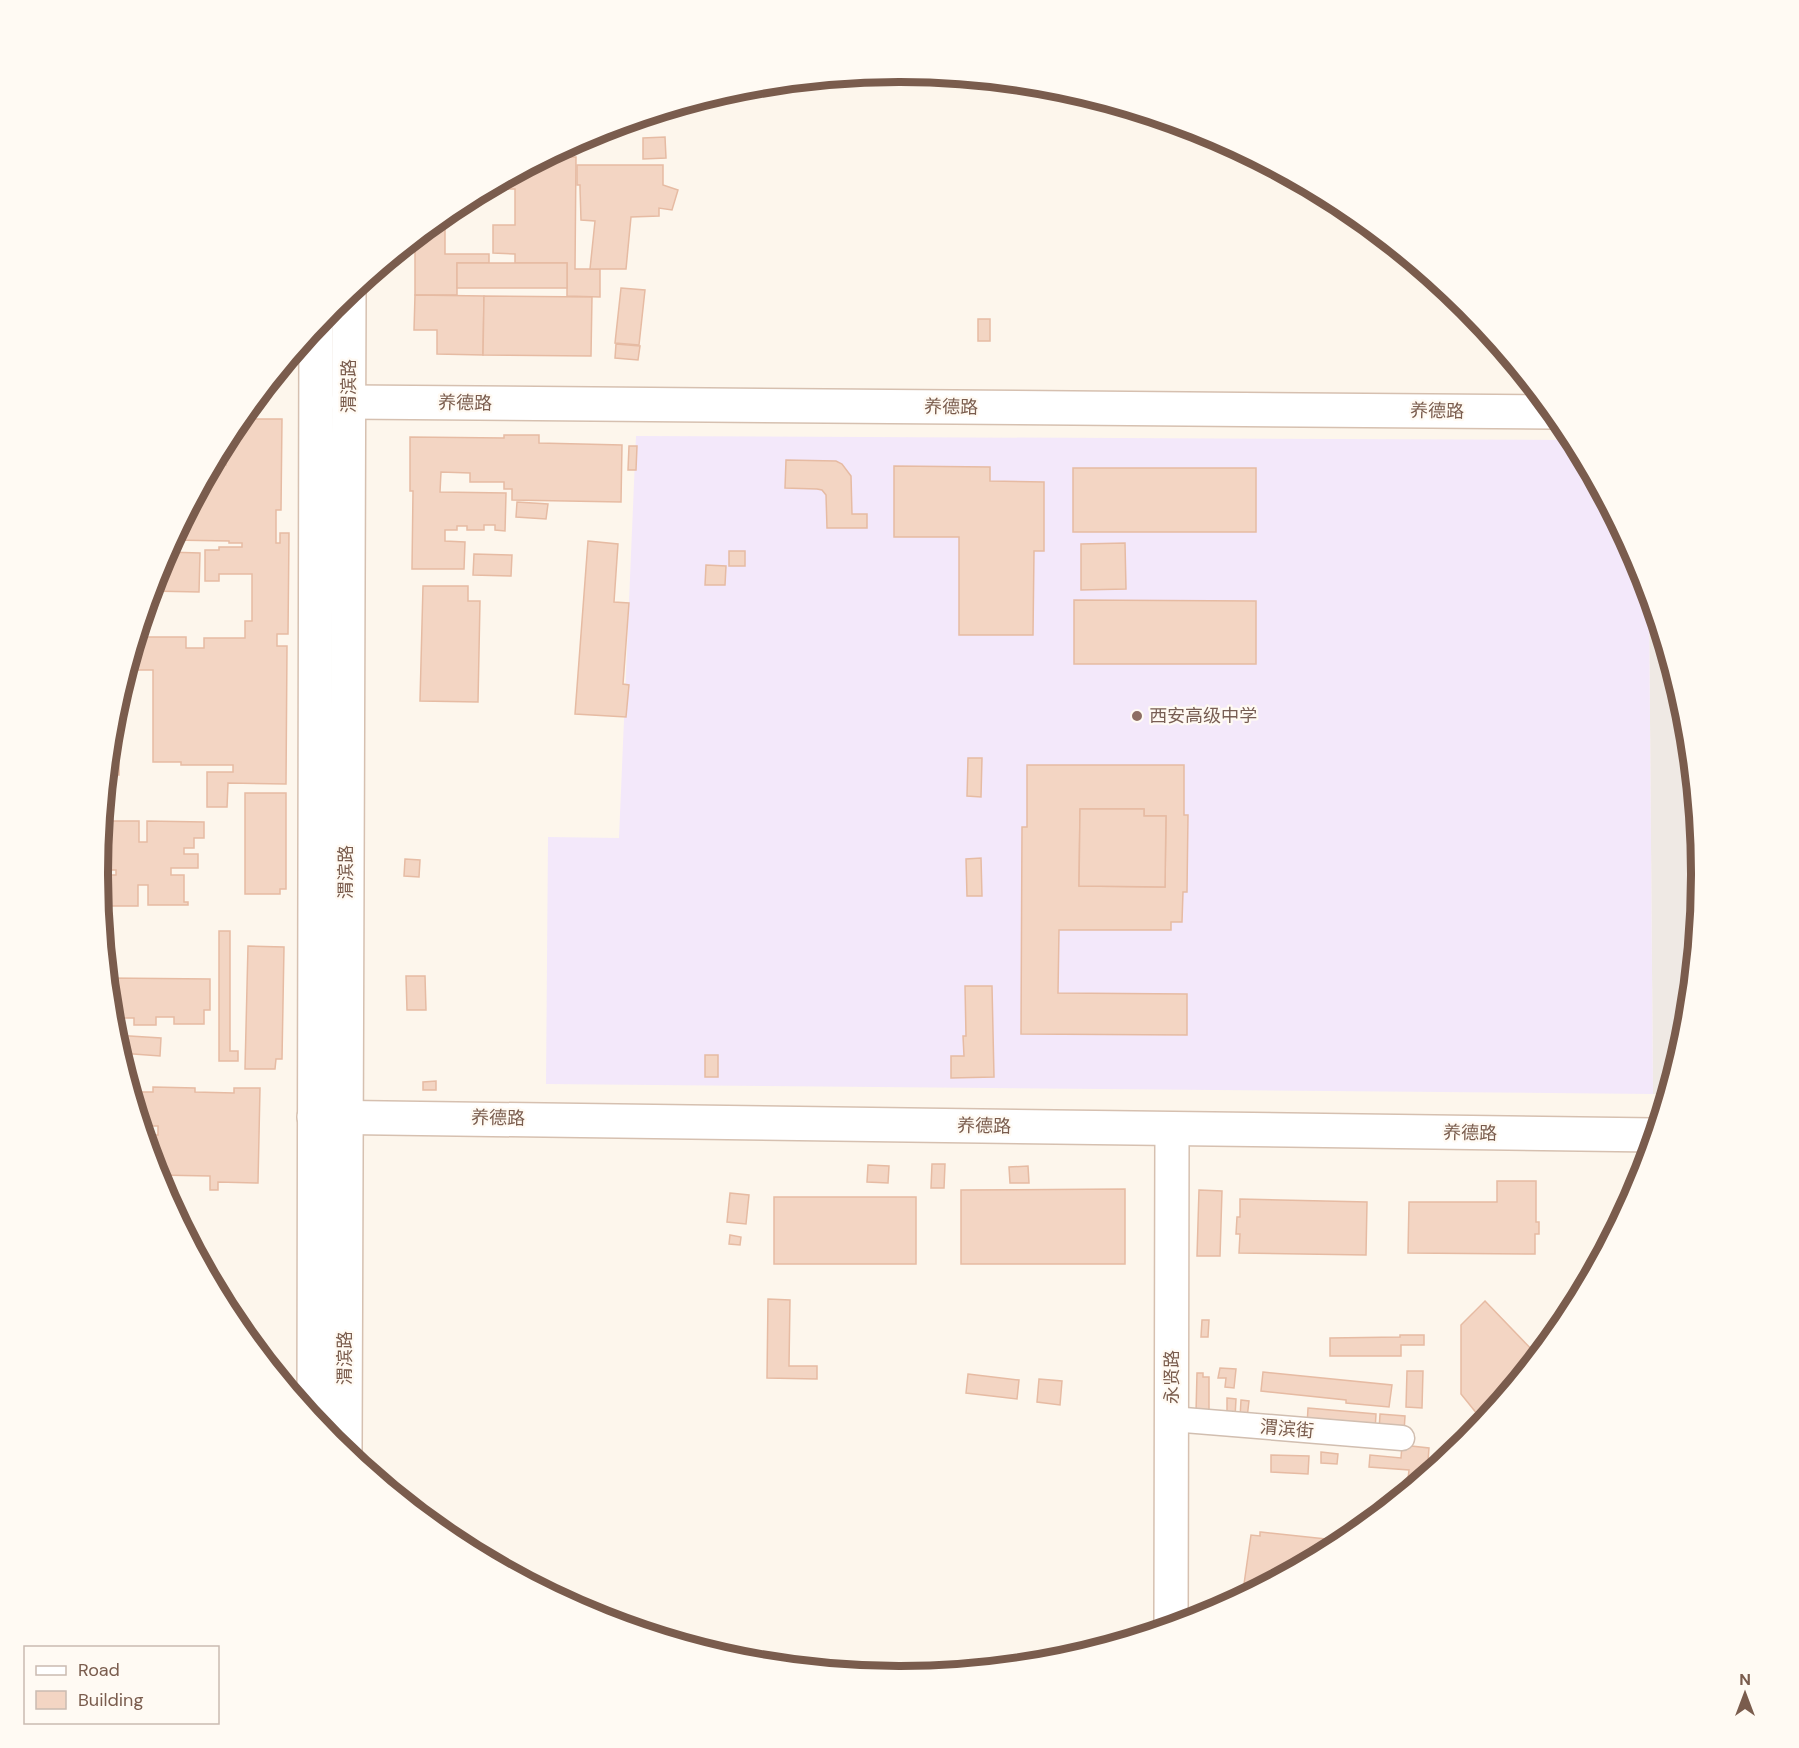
<svg xmlns="http://www.w3.org/2000/svg" width="1799" height="1748" font-family="'DM Sans','Noto Sans SC',sans-serif">
  <style>
    .industrial { fill: #efe9e4 }
    .education { fill: #f3e8fa }
    .building { fill: #f3d5c3; stroke: #e6bba3; stroke-width: 1.5; fill-rule: evenodd }
    .lines { fill: none; stroke-linecap: round; stroke-linejoin: round }
    .street-casing { stroke: #d1beb0; stroke-width: 27 }
    .secondary-casing { stroke: #d6c0b0; stroke-width: 36 }
    .street { stroke: #fff; stroke-width: 24 }
    .secondary { stroke: #fff; stroke-width: 33 }
    .education-dot { fill: #8d6e63; stroke: #fffaf3; stroke-width: 2 }
    .labels { text-anchor: middle; stroke-width: 4.5; stroke-linejoin: round; paint-order: stroke }
    .street-label { font-size: 18px; fill: #7a5c4d; stroke: #fffaf3 }
    .education-label { font-size: 18px; fill: #785e54; stroke: #fffaf3; text-anchor: start }
    .rim { fill: none; stroke: #7a5c4d; stroke-width: 8 }
  </style>
  <rect width="100%" height="100%" fill="#fdf6ec"/>
  <path class="industrial" d="M1649 594 1686 718 1701 874 1686 1031 1667 1094H1653Z"/>
  <path class="education" d="M636 436 1572 440 1641 567 1649 594 1653 1094 546 1084 548 837 619 838Z"/>
  <g class="building">
    <path d="M676 108V115H666V119H644V117Z"/>
    <path d="M665 137 666 158 643 159V138Z"/>
    <path d="M553 154V157H576L575 269H600V297L567 296V263H515V254L493 253V225H515V189H488Z"/>
    <path d="M577 165H663V185L678 190 672 210 659 208V216L631 217 626 269H590L595 221 581 220 580 188V185H577Z"/>
    <path d="M445 215V254H489V263H457V295H415V239Z"/>
    <rect x="457" y="263" width="110" height="25"/>
    <path d="M621 288 645 290 639 345 615 343Z"/>
    <path d="M415 295 484 296 483 355 437 354V330H414Z"/>
    <path d="M484 296 592 297 591 356 483 355Z"/>
    <rect x="978" y="319" width="12" height="22"/>
    <path d="M616 344 640 346 638 360 615 358Z"/>
    <path d="M241 419H282L281 510H276V543H280V533H289L288 634H277V646H287L286 784 228 783 227 807H207V772H233V765H181V762H153V670H127L137 637H186V648H204V638H245V621H252V574H219V581H205V550H219V547H242V543H229V541L173 540 213 465H226V440Z"/>
    <path d="M504 435H539V443L622 445 621 502 512 500V489H504V482H470V473L441 472 440 492 506 493 505 531 495 530V525H484V530H467V526H457V530H445V541L465 542 464 569H412L413 491H410V437L504 438Z"/>
    <path d="M629 446H637L636 470H628Z"/>
    <path d="M786 460 836 461 842 464 851 476 852 514H867V528H827L826 495 822 490 817 489 785 488Z"/>
    <path d="M894 466 990 467V481L1044 482V551H1034L1033 635H959V537H894Z"/>
    <rect x="1073" y="468" width="183" height="64"/>
    <path d="M517 502 548 504 546 519 516 517Z"/>
    <path d="M588 541 618 544 614 602 629 603 623 684 629 685 626 717 575 714Z"/>
    <path d="M1125 543 1126 589 1081 590V544Z"/>
    <rect x="729" y="551" width="16" height="15"/>
    <path d="M166 552 200 553 199 592 151 591 159 567Z"/>
    <path d="M474 554 512 555 511 576 473 575Z"/>
    <path d="M706 565 726 566 725 585H705Z"/>
    <path d="M423 586H468V601H480L478 702 420 701Z"/>
    <path d="M1074 600 1256 601V664H1074Z"/>
    <path d="M113 716V754H119V775H107Z"/>
    <path d="M968 758H982L981 797 967 796Z"/>
    <path d="M1027 765H1184V815H1188L1187 892H1183L1182 922H1171V930H1059L1058 993 1187 994V1035L1021 1034 1022 827H1027ZM1080 809H1144V816H1166L1165 887 1079 886Z"/>
    <path d="M245 793H286V889H280V894H245Z"/>
    <path d="M1080 809H1144V816H1166L1165 887 1079 886Z"/>
    <path d="M103 821H139V842H147V821L204 822V838H194V848H184V854H198V868H171V875H184V902H188V905H148V885H138V906H101V875H116V870H98L99 855H104V849H100Z"/>
    <path d="M981 858 982 896H967L966 859Z"/>
    <path d="M405 859 420 860 419 877 404 876Z"/>
    <path d="M219 931H230V1051H238V1061H219Z"/>
    <path d="M248 946 284 947 282 1059H276L275 1069H245Z"/>
    <path d="M406 976H425L426 1010H407Z"/>
    <path d="M108 978 210 979V1010H204V1024H174V1017H156V1025H134V1018H116V1026H112Z"/>
    <path d="M965 986H992L994 1077 951 1078V1056H964L963 1036H966Z"/>
    <path d="M114 1035 161 1038 160 1056 120 1053Z"/>
    <rect x="705" y="1055" width="13" height="22"/>
    <path d="M436 1081V1090H423V1082Z"/>
    <path d="M153 1087 195 1088V1092L234 1093V1088H260L258 1183 218 1182V1190H210V1176L157 1175V1158H151L145 1135H158V1126H142L141 1117H139L132 1092H153Z"/>
    <path d="M932 1164H945L944 1188H931Z"/>
    <path d="M868 1165 889 1166 888 1183 867 1182Z"/>
    <path d="M1028 1166 1029 1183H1010L1009 1167Z"/>
    <path d="M1497 1181H1536V1222H1539V1234H1535V1254L1408 1253 1409 1202H1497Z"/>
    <path d="M1125 1189V1264H961V1190Z"/>
    <path d="M1199 1190 1222 1191 1220 1256H1197Z"/>
    <path d="M730 1193 749 1195 746 1224 727 1222Z"/>
    <rect x="774" y="1197" width="142" height="67"/>
    <path d="M1240 1199 1367 1202 1366 1255 1239 1253 1240 1234H1236L1237 1217H1240Z"/>
    <path d="M730 1235 741 1237 740 1245 729 1244Z"/>
    <path d="M768 1299 790 1300 789 1366H817V1379L767 1378Z"/>
    <path d="M1485 1301 1537 1355 1482 1420 1461 1394V1325Z"/>
    <path d="M1202 1320H1209L1208 1337H1201Z"/>
    <path d="M1400 1335H1424V1345H1401V1356H1330V1338L1400 1337Z"/>
    <path d="M1220 1368 1236 1369 1234 1388 1225 1387 1226 1378H1218Z"/>
    <path d="M1407 1371H1423L1422 1408 1406 1407Z"/>
    <path d="M1263 1372 1392 1385 1389 1407 1346 1403V1400L1261 1391Z"/>
    <path d="M1197 1373H1203V1377H1209V1413H1196Z"/>
    <path d="M968 1374 1019 1380 1017 1399 966 1393Z"/>
    <path d="M1039 1379 1062 1381 1060 1405 1037 1402Z"/>
    <path d="M1227 1398 1236 1399 1235 1417H1227Z"/>
    <path d="M1241 1400 1249 1401 1247 1418H1240Z"/>
    <path d="M1308 1408 1376 1414 1375 1431 1307 1426Z"/>
    <path d="M1380 1414 1405 1416 1404 1432 1379 1431Z"/>
    <path d="M1402 1445 1429 1448 1427 1474 1419 1480 1408 1479 1409 1470 1369 1467 1370 1455 1401 1458Z"/>
    <path d="M1321 1452 1338 1454 1337 1464 1321 1463Z"/>
    <path d="M1271 1455 1309 1456 1308 1474 1271 1472Z"/>
    <path d="M1260 1532H1261L1345 1541 1300 1565 1291 1564V1570L1245 1594 1243 1591 1251 1535 1260 1536Z"/>
  </g>
  <g class="lines">
    <defs>
      <path id="street" d="M1172 1419 1402 1438"/>
      <g id="secondary">
        <path d="M348 402 1553 412"/>
        <path d="M314 1117 1654 1135"/>
        <path d="M314 1418 316 327"/>
        <path d="M345 1451 349 293"/>
        <path d="M1171 1626 1172 1129"/>
      </g>
    </defs>
    <use href="#street" class="street-casing"/>
    <use href="#secondary" class="secondary-casing"/>
    <use href="#street" class="street"/>
    <use href="#secondary" class="secondary"/>
  </g>
  <circle class="education-dot" cx="1137" cy="716" r="6"/>
  <g class="labels">
    <g class="street-label">
      <text transform="translate(349 386) rotate(-90)" y="6">渭滨路</text>
      <text transform="translate(465 403) rotate(1)" y="6">养德路</text>
      <text transform="translate(951 407) rotate(1)" y="6">养德路</text>
      <text transform="translate(1437 411) rotate(1)" y="6">养德路</text>
      <text transform="translate(346 872) rotate(-90)" y="6">渭滨路</text>
      <text transform="translate(498 1118) rotate(1)" y="6">养德路</text>
      <text transform="translate(984 1126) rotate(1)" y="6">养德路</text>
      <text transform="translate(1470 1133) rotate(1)" y="6">养德路</text>
      <text transform="translate(345 1358) rotate(-90)" y="6">渭滨路</text>
      <text transform="translate(1172 1377) rotate(-90)" y="6">永贤路</text>
      <text transform="translate(1287 1429) rotate(5)" y="6">渭滨街</text>
    </g>
    <g class="education-label">
      <text x="1149" y="722">西安高级中学</text>
    </g>
  </g>
  <path d="M0 0H1799V1748H0ZM899 82H900A791 791 0 0 1 1691 873V875A791 791 0 0 1 900 1666H899A791 791 0 0 1 108 875V873A791 791 0 0 1 899 82Z" fill="#fffaf3" fill-rule="evenodd"/>
  <path class="rim" d="M899 82H900A791 791 0 0 1 1691 873V875A791 791 0 0 1 900 1666H899A791 791 0 0 1 108 875V873A791 791 0 0 1 899 82Z"/>
  <rect x="24" y="1646" width="195" height="78" fill="#fffaf3" stroke="#cabbb1" stroke-width="1.5"/>
  <rect x="36" y="1666" width="30" height="9" fill="#ffffff" stroke="#cabbb1" stroke-width="1.5"/>
  <text x="78" y="1676" font-size="18" fill="#7a5c4d">Road</text>
  <rect x="36" y="1691" width="30" height="18" fill="#f3d5c3" stroke="#cabbb1" stroke-width="1.5"/>
  <text x="78" y="1706" font-size="18" fill="#7a5c4d">Building</text>
  <g transform="translate(1745 1694)" stroke="#fffaf3" stroke-width="4.5" paint-order="stroke">
  <path d="M0-4.5L10 22L0 15L-10 22Z" fill="#7a5c4d"/>
  <text y="-9" font-size="16" font-weight="bold" text-anchor="middle" fill="#7a5c4d">N</text>
  </g>
</svg>
